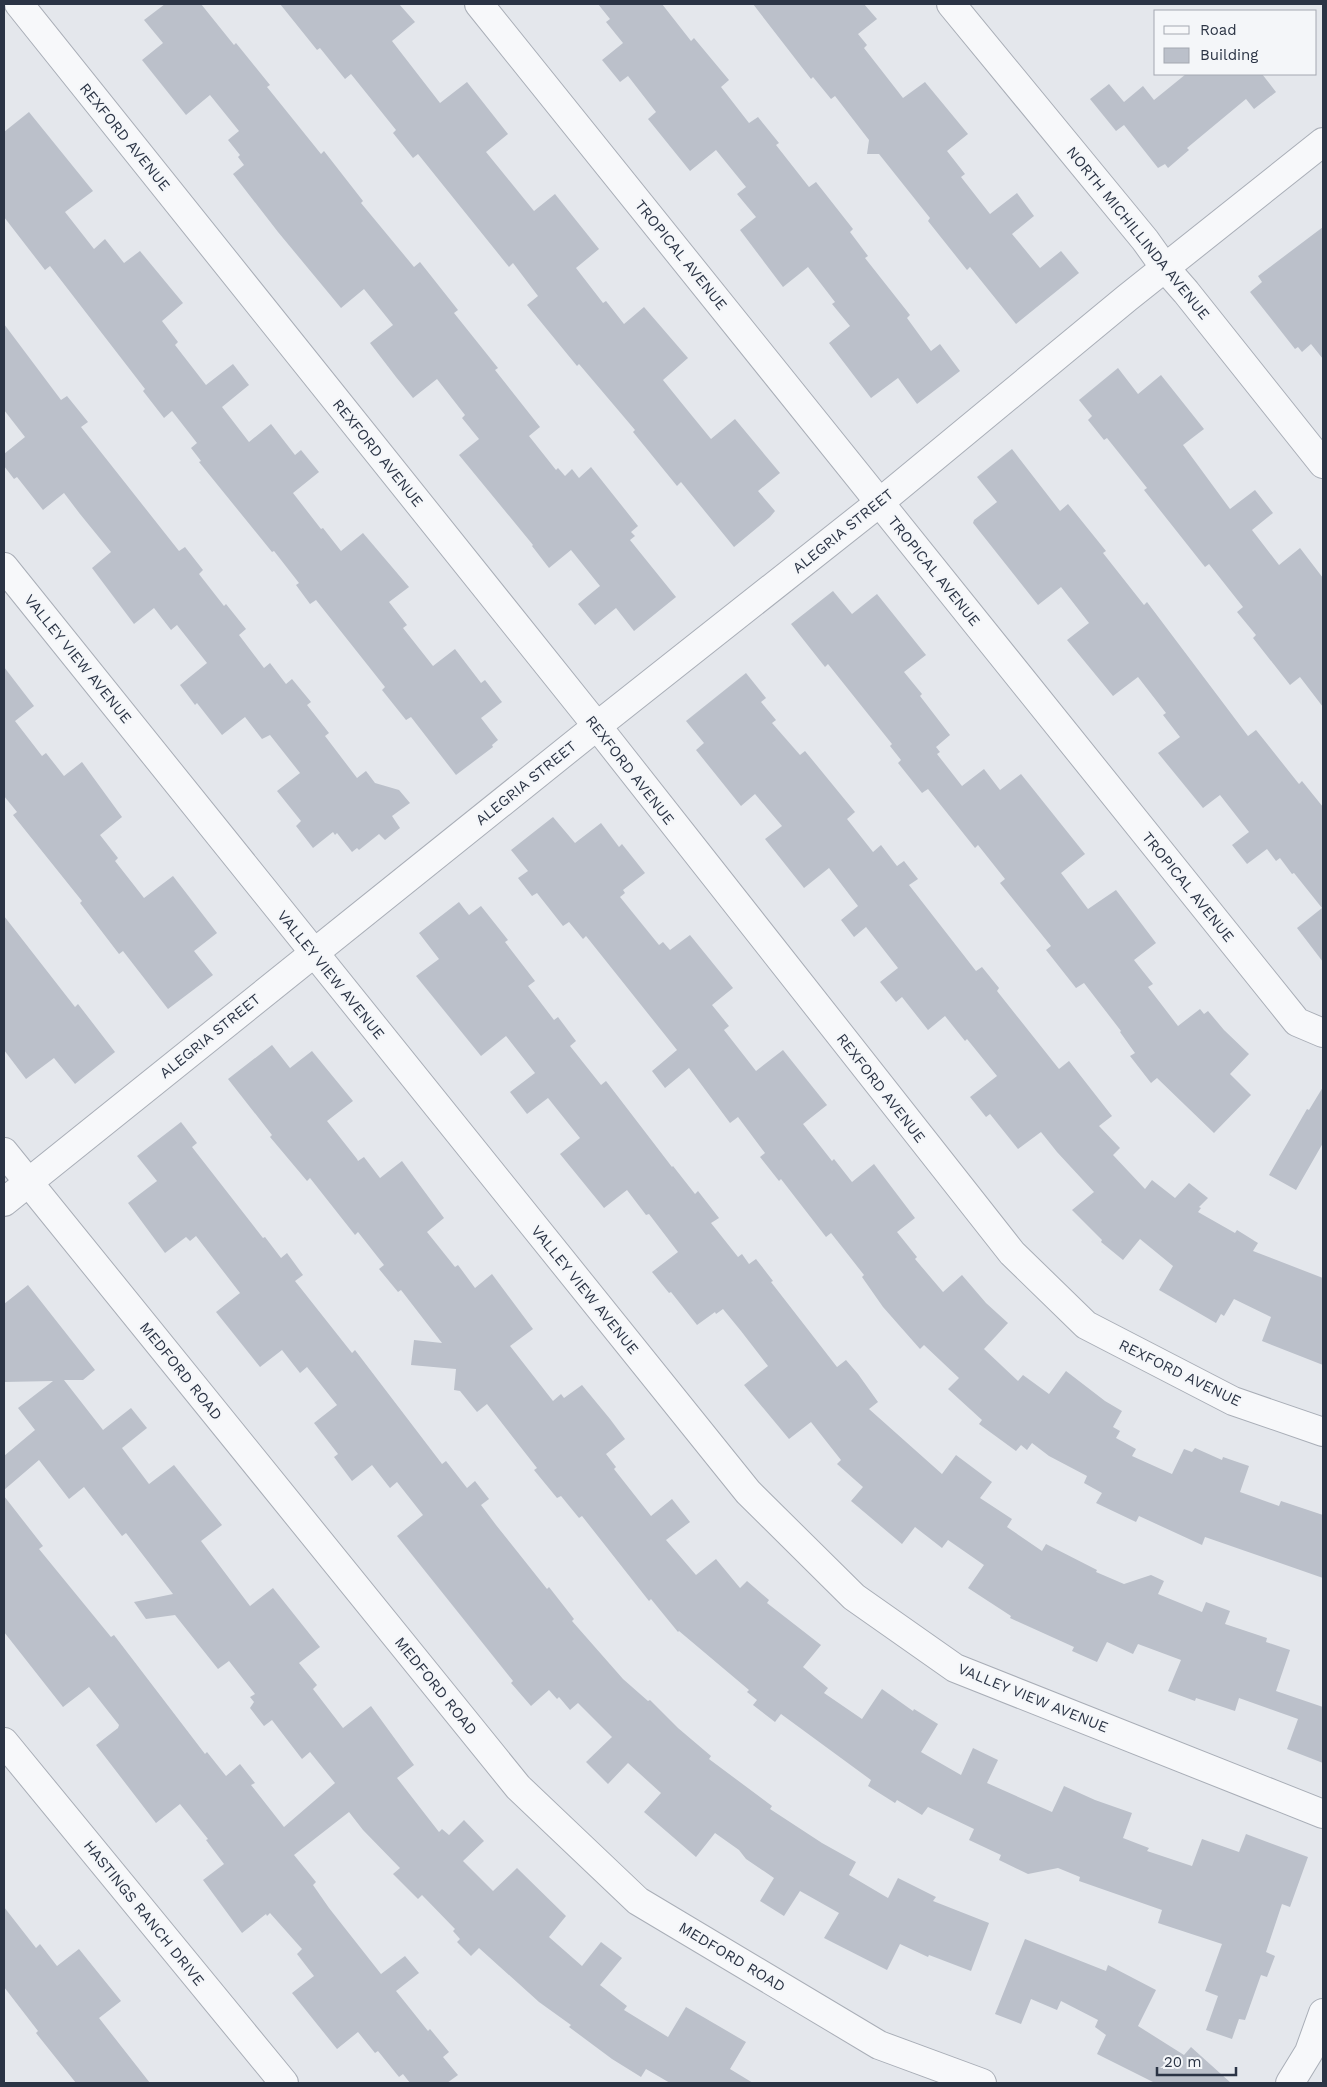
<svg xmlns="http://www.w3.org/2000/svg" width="1327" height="2087" font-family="'Work Sans',sans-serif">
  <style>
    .building { fill: #bbc0ca }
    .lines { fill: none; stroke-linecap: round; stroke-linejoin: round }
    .minor-casing { stroke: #a9aeb7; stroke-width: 30 }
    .minor { stroke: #f7f8fa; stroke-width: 28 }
    .labels { text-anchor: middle; stroke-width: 4; stroke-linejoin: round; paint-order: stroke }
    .street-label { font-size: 15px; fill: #2b3445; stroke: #f4f6f9 }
  </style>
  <rect width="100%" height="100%" fill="#e4e7ec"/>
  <g class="building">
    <path d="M165 4H201L234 45 236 43 270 85 267 87 321 154 324 151 363 201 361 203 414 267 420 262 458 310 454 313 498 368 495 370 540 427 529 436 556 470 558 468 565 476 572 469 579 478 591 467 638 526 631 532 635 536 630 540 676 597 634 631 616 608 595 625 578 604 600 586 571 550 549 568 532 546 533 545 459 455 479 439 462 418 465 415 437 379 413 398 396 377 370 343 393 325 364 289 341 308 278 232 233 174 244 165 238 157 240 155 228 140 239 131 210 95 186 115 142 60 163 43 144 20Z"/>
    <path d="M280 4H399L415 22 392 41 440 103 467 82 508 134 486 152 534 211 555 194 599 249 576 268 603 303 606 301 624 324 644 307 688 358 663 380 684 406 711 439 735 419 780 473 758 491 775 511 770 517 734 547 681 482 677 486 633 432 635 430 579 364 577 366 527 305 538 296 513 263 509 267 418 154 413 158 393 133 396 130 351 74 345 79 320 48 317 50Z"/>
    <path d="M598 4H662L691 41 694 38 729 80 721 87 749 123 758 117 779 143 776 145 809 187 816 182 853 229 850 232 868 256 865 258 910 315 907 318 931 351 940 344 960 371 917 404 898 378 871 398 829 343 850 326 832 304 835 302 808 267 783 287 740 230 756 217 737 194 746 187 716 150 690 171 648 119 656 112 628 76 620 82 602 60 623 43 606 22 610 19Z"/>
    <path d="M753 4H864L877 19 858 34 867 45 864 48 903 98 925 82 968 134 947 151 965 174 961 177 990 214 1017 193 1034 216 1012 234 1040 268 1061 251 1079 273 1016 324 970 267 967 270 928 221 930 218 879 154H867L869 140 835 96 831 99 813 77 811 79Z"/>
    <path d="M1186 74H1262L1276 92 1254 109 1246 99 1187 148 1189 150 1168 168 1165 164 1158 168 1124 125 1116 131 1090 99 1109 84 1124 102 1143 86 1154 100Z"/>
    <path d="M29 112 93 191 65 212 94 249 105 239 124 263 140 251 183 303 162 321 178 342 175 345 206 385 233 364 249 385 222 407 249 442 271 424 295 455 301 450 319 472 293 493 321 529 323 528 341 551 363 533 409 587 389 602 407 625 403 628 433 666 455 649 481 683 485 680 502 702 481 718 498 740 492 745 493 747 456 775 411 717 406 720 382 690 385 687 316 600 310 604 296 585 299 583 274 551 272 552 199 462 201 461 191 448 197 443 172 411 164 418 143 391 145 389 50 266 45 270 4 217V132Z"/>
    <path d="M1323 227V359L1311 344 1302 352 1298 347 1295 349 1250 292 1262 282 1258 276Z"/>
    <path d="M4 324 61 400 67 396 88 422 81 427 179 551 185 547 203 570 199 574 224 606 226 604 246 629 239 635 264 668 270 663 286 684 292 679 311 702 307 705 329 733 325 736 357 778 366 771 375 783 399 790 410 803 392 816 400 828 385 840 379 834 359 850 357 848 352 852 337 833 335 835 333 832 313 848 296 826 301 821 277 791 300 773 270 735 262 739 245 717 222 735 197 703 195 705 180 685 207 663 177 625 171 630 154 608 134 624 92 568 111 552 80 514 64 493 43 510 17 477 14 479 4 466V454L25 437 4 410Z"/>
    <path d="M1118 368 1138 394 1161 375 1204 429 1183 445 1230 509 1255 490 1273 513 1252 530 1279 565 1300 548 1323 578V707L1300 677 1290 685 1253 638 1256 635 1237 612 1243 607 1209 564 1205 567 1144 490 1147 488 1107 438 1104 440 1088 420 1092 416 1079 400Z"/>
    <path d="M1012 449 1060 511 1068 504 1106 551 1103 553 1144 605 1147 602 1248 736 1256 730 1299 784 1302 781 1323 807V962L1297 928 1322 908 1294 873 1292 874 1280 858 1276 861 1267 849 1247 864 1232 845 1249 832 1220 795 1203 808 1158 753 1180 737 1163 715 1166 713 1138 677 1113 696 1067 640 1089 623 1061 587 1038 605 973 523 974 520 997 502 977 477Z"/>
    <path d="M833 591 852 614 877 594 926 655 904 672 922 694 920 696 950 735 936 747 940 752 937 754 962 786 984 769 1000 790 1021 774 1085 854 1061 873 1088 909 1116 890 1156 943 1134 960 1153 984 1148 987 1178 1026 1200 1009 1204 1014 1208 1011 1224 1030 1249 1054 1230 1074 1251 1095 1214 1133 1157 1078 1151 1083 1130 1056 1135 1053 1120 1032 1121 1031 1084 983 1076 988 1046 950 1051 946 1000 883 1005 879 978 845 975 848 928 789 922 793 898 763 901 760 890 746 892 744 828 664 825 667 791 624Z"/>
    <path d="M4 667 34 706 15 721 42 756 46 753 64 776 82 762 122 817 100 835 118 858 115 861 144 898 173 876 217 933 194 951 213 975 168 1009 123 951 119 954 80 903 82 901 13 815 17 812 4 796Z"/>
    <path d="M746 673 766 698 761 702 776 720 772 723 800 755 805 751 855 812 847 819 873 852 881 845 897 866 904 861 918 879 909 885 976 971 982 967 999 988 997 991 1059 1069 1069 1061 1112 1116 1099 1126 1120 1148 1113 1155 1145 1189 1152 1180 1175 1198 1189 1183 1208 1198 1199 1207 1201 1208 1198 1212 1235 1233 1237 1230 1258 1243 1253 1251 1323 1278V1365L1262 1341 1271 1317 1234 1299 1224 1316 1221 1314 1216 1323 1159 1290 1173 1266 1140 1239 1123 1260 1101 1242 1102 1240 1072 1210 1094 1192 1057 1152 1041 1132 1018 1149 990 1114 986 1117 970 1097 997 1076 967 1039 965 1041 945 1016 928 1030 902 997 896 1002 880 982 898 968 866 927 854 937 841 920 858 906 829 868 804 888 765 839 782 826 755 794 741 806 696 750 704 743 686 721Z"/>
    <path d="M553 817 575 843 601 823 619 847 622 844 645 873 623 890 625 893 620 897 659 945 663 942 670 950 690 935 733 988 712 1005 729 1026 724 1030 756 1071 783 1050 827 1105 803 1124 832 1161 834 1159 852 1182 874 1164 915 1218 897 1232 917 1257 915 1259 943 1292 962 1275 986 1303 1008 1323 984 1349 1018 1381 1023 1375 1049 1394 1066 1371 1105 1401 1122 1411 1113 1427 1120 1431 1116 1438 1136 1449 1132 1456 1172 1474 1184 1449 1192 1452 1195 1448 1222 1460 1223 1457 1249 1466 1240 1492 1279 1506 1281 1501 1323 1515V1578L1205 1537 1202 1545 1139 1516 1136 1522 1096 1503 1102 1493 1084 1483 1087 1476 1049 1456 1032 1443 1027 1450 1021 1445 1016 1451 979 1424 982 1420 948 1389 959 1378 924 1345 920 1349 883 1307 862 1277 864 1275 831 1233 826 1237 781 1179 779 1181 760 1157 765 1153 738 1117 730 1123 689 1068 665 1088 652 1071 677 1050 586 936 583 939 569 922 563 926 537 893 532 896 518 878 528 871 511 850Z"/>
    <path d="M459 902 469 915 481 906 508 940 505 942 535 981 528 986 554 1020 558 1017 576 1041 570 1046 601 1085 606 1081 672 1167 673 1166 695 1194 698 1191 719 1218 711 1223 738 1257 742 1254 749 1264 756 1259 773 1281 771 1282 837 1367 846 1360 858 1374 878 1402 869 1409 942 1474 956 1455 992 1482 980 1498 1012 1519 1007 1527 1042 1551 1046 1544 1097 1570 1096 1572 1124 1584 1151 1575 1164 1581 1158 1594 1202 1612 1206 1602 1230 1611 1225 1624 1267 1638 1266 1642 1290 1650 1276 1691 1323 1707V1763L1287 1749 1298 1719 1239 1698 1235 1711 1196 1698 1195 1701 1168 1691 1181 1660 1138 1644 1133 1654 1107 1642 1097 1662 1072 1651 1074 1647 1010 1618 1011 1616 968 1588 984 1565 948 1540 942 1548 915 1527 902 1544 851 1501 863 1487 837 1464 841 1460 811 1422 789 1439 744 1385 768 1366 741 1331 723 1309 716 1314 715 1312 697 1325 671 1292 669 1293 652 1272 678 1252 649 1214 646 1215 627 1190 604 1208 560 1154 580 1138 548 1098 527 1114 510 1092 535 1073 506 1036 481 1056 416 976 439 959 419 933Z"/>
    <path d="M4 916 75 1007 78 1004 115 1052 75 1084 54 1058 26 1079 4 1050Z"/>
    <path d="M272 1045 290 1068 312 1051 353 1101 327 1121 357 1159 358 1161 364 1157 380 1178 402 1161 444 1218 427 1232 455 1267 458 1265 475 1288 492 1274 533 1329 510 1346 553 1401 561 1394 564 1398 582 1385 610 1419 625 1439 606 1454 616 1467 614 1469 651 1516 672 1499 690 1522 666 1540 696 1575 716 1559 740 1588 747 1581 769 1600 767 1603 821 1645 803 1667 828 1688 824 1693 862 1719 882 1689 913 1711 914 1709 938 1724 921 1752 961 1775 973 1748 998 1760 987 1783 1052 1812 1064 1786 1095 1800 1132 1813 1123 1838 1149 1848 1147 1851 1192 1866 1202 1839 1239 1852 1246 1834 1308 1857 1290 1907 1282 1904 1266 1952 1275 1956 1267 1977 1261 1975 1245 2020 1239 2019 1232 2039 1206 2030 1218 1996 1205 1991 1222 1944 1158 1923 1162 1910 1079 1881 1080 1877 1058 1868 1028 1874 999 1860 1001 1855 969 1840 974 1829 928 1807 922 1815 897 1800 895 1803 868 1786 871 1780 781 1714 775 1722 753 1705 757 1700 747 1692 749 1690 679 1631 678 1632 651 1599 649 1601 582 1516 579 1518 561 1496 557 1498 534 1470 537 1468 487 1404 477 1412 460 1391 454 1390 456 1369 411 1365 414 1340 442 1343 401 1290 398 1292 379 1269 384 1265 358 1232 355 1235 310 1178 307 1181 286 1156 270 1137 272 1135 228 1079Z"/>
    <path d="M1323 1087V1143L1296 1190 1269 1175 1307 1109 1309 1110Z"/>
    <path d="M181 1122 197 1143 192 1147 263 1238 265 1237 281 1258 287 1253 303 1275 295 1281 352 1353 355 1350 442 1464 446 1461 467 1488 475 1481 489 1499 481 1505 496 1525 547 1589 549 1587 574 1619 572 1621 623 1679 648 1701 650 1700 678 1728 711 1756 709 1759 772 1806 770 1809 822 1843 856 1862 849 1875 888 1898 898 1878 936 1897 933 1901 989 1923 971 1971 929 1955 928 1957 900 1944 887 1970 824 1938 839 1913 800 1891 784 1916 760 1901 774 1878 746 1859 739 1850 715 1833 696 1857 644 1812 661 1793 628 1763 608 1784 586 1762 612 1737 578 1703 570 1710 559 1697 557 1699 549 1690 531 1706 511 1683 513 1681 397 1536 423 1515 397 1482 390 1488 372 1465 352 1481 334 1457 338 1454 314 1423 337 1405 307 1367 300 1373 282 1350 260 1367 216 1312 240 1293 196 1236 190 1241 186 1237 165 1253 128 1203 157 1181 137 1156Z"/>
    <path d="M28 1285 95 1370 83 1380H64L103 1430 131 1408 147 1428 122 1448 149 1484 174 1465 222 1525 201 1541 250 1606 273 1588 320 1647 299 1663 317 1685 313 1689 343 1728 371 1706 414 1765 397 1778 439 1832 442 1829 449 1835 464 1820 484 1841 463 1861 493 1891 517 1868 566 1916 549 1937 582 1966 601 1942 622 1958 600 1985 627 2006 624 2010 668 2037 686 2007 746 2042 730 2069 753 2083H670L646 2069 641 2077 612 2059 569 2027 571 2025 539 2002 479 1948 471 1956 457 1942 460 1939 453 1931 455 1929 422 1895 418 1899 393 1874 400 1868 363 1830 349 1812 294 1855 316 1882 313 1885 329 1908 381 1974 405 1956 419 1973 396 1991 428 2031 430 2029 449 2052 443 2057 458 2075 447 2083H410L403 2074 399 2077 378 2051 375 2053 358 2032 337 2049 292 1993 314 1976 297 1954 302 1949 270 1913 267 1916 266 1914 242 1933 203 1880 224 1864 206 1840 208 1839 180 1804 156 1823 96 1745 118 1728 119 1725 89 1687 63 1707 4 1632V1496L43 1546 39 1549 111 1637 114 1635 205 1754 207 1752 226 1776 240 1764 255 1783 251 1785 284 1827 335 1783 310 1752 302 1759 272 1720 264 1726 250 1708 254 1702 250 1697 255 1694 229 1661 218 1669 175 1615 146 1619 134 1602 173 1594 126 1533 122 1536 84 1487 69 1499 39 1460 4 1490V1456L35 1430 18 1408 53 1381 4 1382V1304Z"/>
    <path d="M4 1907 36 1948 40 1944 57 1966 79 1949 104 1980 121 2001 99 2018 150 2083H76L36 2033 38 2031 4 1987Z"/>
    <path d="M1025 1939 1106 1971 1108 1965 1156 1990 1138 2026 1184 2055 1191 2047 1231 2083H1155L1097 2054 1106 2035 1095 2027 1098 2020 1061 2001 1057 2010 1031 1999 1021 2024 995 2014Z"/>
  </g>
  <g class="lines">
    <defs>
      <g id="minor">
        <path d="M19 4 597 726 1012 1253 1086 1325 1233 1401 1323 1432"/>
        <path d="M479 4 1297 1022 1323 1033"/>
        <path d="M951 4 1145 240 1165 268 1186 292 1323 464"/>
        <path d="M4 567 748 1492 854 1597 955 1668 1323 1814"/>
        <path d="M4 1152 518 1787 638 1901 879 2045 982 2083"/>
        <path d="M4 1202 597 726 879 503 1127 298 1323 142"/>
        <path d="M4 1742 284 2083"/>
        <path d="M1290 2083 1309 2052 1323 2013"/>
      </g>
    </defs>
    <use href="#minor" class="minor-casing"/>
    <use href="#minor" class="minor"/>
  </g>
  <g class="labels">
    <g class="street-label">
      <text transform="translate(125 137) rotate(51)" y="5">REXFORD AVENUE</text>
      <text transform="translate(1138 233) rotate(51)" y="5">NORTH MICHILLINDA AVENUE</text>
      <text transform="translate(681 255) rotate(51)" y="5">TROPICAL AVENUE</text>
      <text transform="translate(378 453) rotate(51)" y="5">REXFORD AVENUE</text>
      <text transform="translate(843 531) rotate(-39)" y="5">ALEGRIA STREET</text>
      <text transform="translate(934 571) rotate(51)" y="5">TROPICAL AVENUE</text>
      <text transform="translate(78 659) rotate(51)" y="5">VALLEY VIEW AVENUE</text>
      <text transform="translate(630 770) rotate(52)" y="5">REXFORD AVENUE</text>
      <text transform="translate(526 783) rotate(-39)" y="5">ALEGRIA STREET</text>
      <text transform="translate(1188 887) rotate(51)" y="5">TROPICAL AVENUE</text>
      <text transform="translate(331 975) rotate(51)" y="5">VALLEY VIEW AVENUE</text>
      <text transform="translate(210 1036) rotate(-39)" y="5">ALEGRIA STREET</text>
      <text transform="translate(881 1088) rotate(52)" y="5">REXFORD AVENUE</text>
      <text transform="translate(585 1290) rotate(51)" y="5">VALLEY VIEW AVENUE</text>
      <text transform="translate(181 1371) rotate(51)" y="5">MEDFORD ROAD</text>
      <text transform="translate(1180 1373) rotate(26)" y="5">REXFORD AVENUE</text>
      <text transform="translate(436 1686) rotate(51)" y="5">MEDFORD ROAD</text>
      <text transform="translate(1033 1698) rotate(22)" y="5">VALLEY VIEW AVENUE</text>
      <text transform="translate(144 1913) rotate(51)" y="5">HASTINGS RANCH DRIVE</text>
      <text transform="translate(732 1957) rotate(31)" y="5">MEDFORD ROAD</text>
    </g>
  </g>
  <rect width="1327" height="2087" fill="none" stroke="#2b3445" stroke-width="10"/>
  <rect x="1154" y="10" width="162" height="65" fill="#f4f6f9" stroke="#a4a8b1"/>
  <rect x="1164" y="26" width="25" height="8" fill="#f7f8fa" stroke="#a4a8b1"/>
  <text x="1200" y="35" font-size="15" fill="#2b3445">Road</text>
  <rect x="1164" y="48" width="25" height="15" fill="#bbc0ca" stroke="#a4a8b1"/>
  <text x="1200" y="60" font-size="15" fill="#2b3445">Building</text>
  <path d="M1157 2067v8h79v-8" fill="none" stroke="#2b3445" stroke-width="2.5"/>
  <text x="1164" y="2067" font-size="15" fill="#2b3445" stroke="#f4f6f9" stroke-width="4" paint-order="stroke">20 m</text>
</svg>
